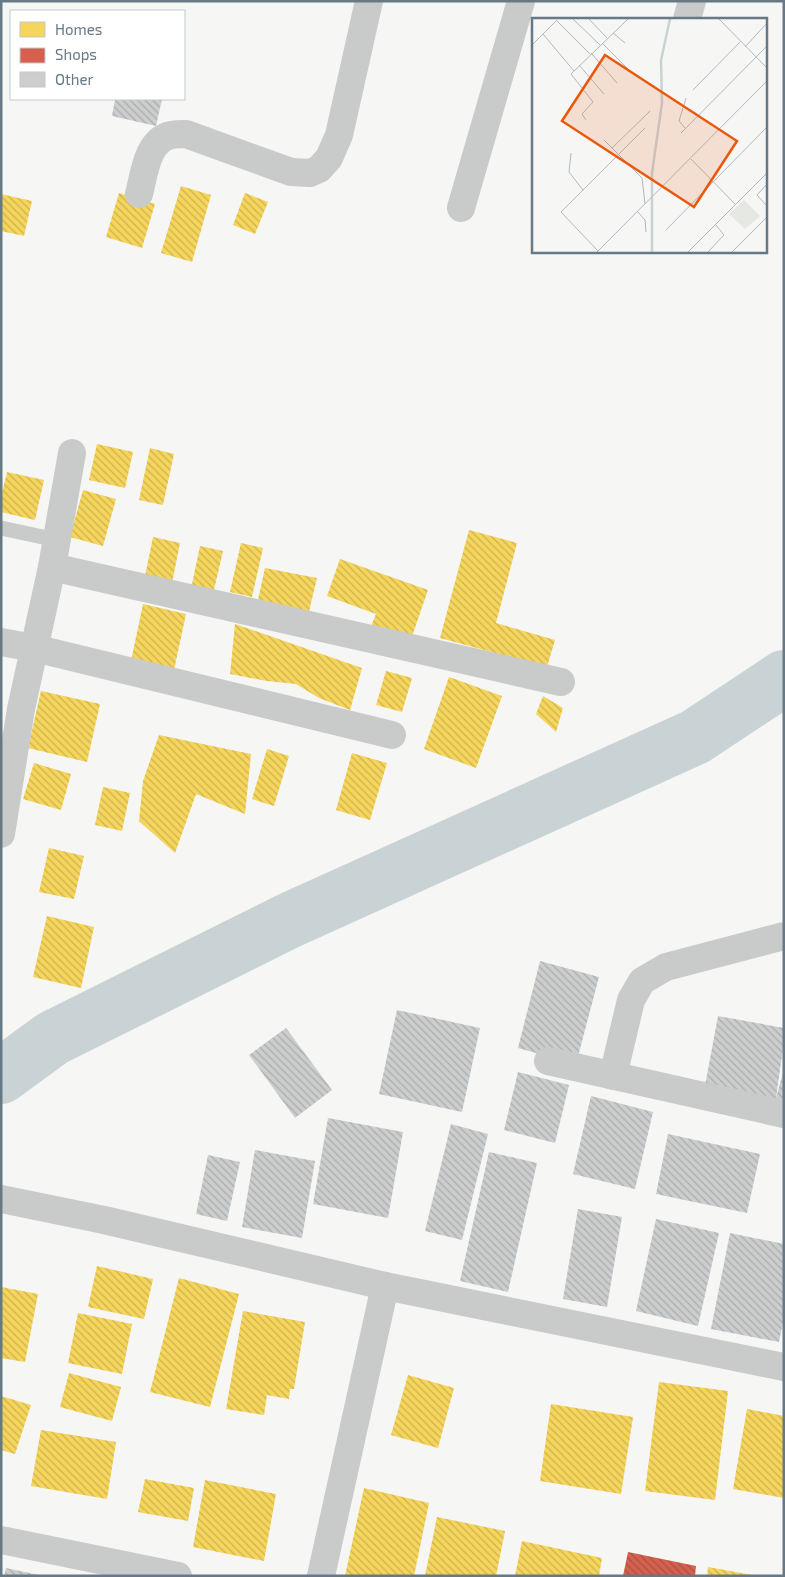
<svg xmlns="http://www.w3.org/2000/svg" width="785" height="1577" font-family="'Exo 2',sans-serif">
  <style>
    .homes { fill: url(#homes-back-hatch) }
    .shops { fill: url(#shops-back-hatch) }
    .lines { fill: none; stroke-linecap: round; stroke-linejoin: round }
    .river { stroke: #c9d2d5; stroke-width: 56 }
    .building { fill: url(#building-back-hatch) }
    .service { stroke: #c9caca; stroke-width: 15 }
    .minor { stroke: #c9caca; stroke-width: 28 }
    .tertiary { stroke: #c9caca; stroke-width: 28 }
    .inset-river { fill: none; stroke: #c9d2d5; stroke-width: 2.5 }
    .inset-road { fill: none; stroke: #b0b9be; stroke-width: 1 }
    .view { fill: #e8590c; fill-opacity: 0.15; stroke: #e8590c; stroke-width: 2.5 }
    .inset-edge { fill: none; stroke: #677984; stroke-width: 2.5 }
  </style>
  <defs>
    <pattern id="homes-back-hatch" width="6" height="6" patternUnits="userSpaceOnUse" patternTransform="scale(1.25)"><rect width="6" height="6" fill="#f6d55c"/><path d="M-1 5l2 2M0 0l6 6M5-1l2 2" fill="none" stroke="#cbb252"/></pattern>
    <pattern id="shops-back-hatch" width="6" height="6" patternUnits="userSpaceOnUse" patternTransform="scale(1.25)"><rect width="6" height="6" fill="#d6604d"/><path d="M-1 5l2 2M0 0l6 6M5-1l2 2" fill="none" stroke="#a85144"/></pattern>
    <pattern id="building-back-hatch" width="6" height="6" patternUnits="userSpaceOnUse" patternTransform="scale(1.25)"><rect width="6" height="6" fill="#cccece"/><path d="M-1 5l2 2M0 0l6 6M5-1l2 2" fill="none" stroke="#a9acad"/></pattern>
  </defs>
  <rect width="100%" height="100%" fill="#f6f6f5"/>
  <g class="homes">
    <path d="M181 186 211 195 192 262 161 253Z"/>
    <path d="M119 193 155 204 142 248 106 237Z"/>
    <path d="M245 193 268 202 255 234 233 225Z"/>
    <path d="M1 194 32 201 24 236 1 231Z"/>
    <path d="M97 444 133 452 125 488 89 480Z"/>
    <path d="M150 448 174 454 163 505 139 500Z"/>
    <path d="M7 472 44 480 35 520 1 512V497Z"/>
    <path d="M83 490 116 499 103 546 70 537Z"/>
    <path d="M469 530 517 543 496 623 555 640 547 667 440 638Z"/>
    <path d="M153 537 180 543 172 583 145 576Z"/>
    <path d="M241 543 263 548 252 597 230 592Z"/>
    <path d="M200 546 223 551 213 594 191 589Z"/>
    <path d="M340 559 428 590 409 645 369 631 376 614 327 596Z"/>
    <path d="M265 568 317 578 307 620 256 609Z"/>
    <path d="M143 604 186 614 174 670 131 661Z"/>
    <path d="M235 624 362 668 350 710 319 698 296 684 267 681 230 674Z"/>
    <path d="M386 671 412 678 402 712 376 705Z"/>
    <path d="M449 677 502 696 476 768 424 749Z"/>
    <path d="M41 691 100 704 87 762 28 748Z"/>
    <path d="M543 696 563 708 556 732 536 714Z"/>
    <path d="M159 735 251 754 245 814 196 794 175 853 139 821 143 781Z"/>
    <path d="M267 749 289 756 274 806 252 799Z"/>
    <path d="M352 753 387 763 370 820 336 810Z"/>
    <path d="M34 763 71 774 61 810 23 799Z"/>
    <path d="M103 787 130 793 122 831 95 825Z"/>
    <path d="M49 848 84 856 74 899 39 892Z"/>
    <path d="M47 916 94 927 81 988 33 977Z"/>
    <path d="M97 1266 153 1279 144 1319 88 1307Z"/>
    <path d="M179 1278 239 1294 210 1407 150 1392Z"/>
    <path d="M1 1287 38 1294 25 1362 1 1358Z"/>
    <path d="M243 1311 305 1322 294 1389H290L289 1399 267 1395 264 1415 226 1409Z"/>
    <path d="M78 1313 132 1324 122 1374 68 1363Z"/>
    <path d="M69 1373 121 1387 112 1421 60 1407Z"/>
    <path d="M408 1375 454 1388 438 1448 391 1435Z"/>
    <path d="M659 1382 728 1391 715 1500 645 1491Z"/>
    <path d="M1 1396 31 1405 15 1454 1 1450Z"/>
    <path d="M551 1404 633 1417 621 1494 540 1481Z"/>
    <path d="M747 1409 784 1416V1498L733 1489Z"/>
    <path d="M41 1430 116 1442 107 1499 31 1486Z"/>
    <path d="M145 1479 194 1488 188 1521 138 1512Z"/>
    <path d="M205 1480 276 1494 264 1561 193 1547Z"/>
    <path d="M364 1488 429 1503 414 1576H345Z"/>
    <path d="M437 1517 505 1531 496 1576H425Z"/>
    <path d="M522 1541 602 1558 599 1576H515Z"/>
    <path d="M708 1567 752 1575V1576H707Z"/>
  </g>
  <path class="shops" d="M628 1552 696 1566 695 1576H623Z"/>
  <g class="lines">
    <path class="river" d="M1 1076 53 1038 288 921 695 737 784 678"/>
  </g>
  <g class="building">
    <path d="M115 99H162L156 126 112 116Z"/>
    <path d="M540 961 599 977 576 1064 518 1048Z"/>
    <path d="M397 1010 480 1028 462 1112 379 1094Z"/>
    <path d="M718 1016 784 1028V1041L776 1098 784 1069V1103L704 1091Z"/>
    <path d="M286 1028 332 1090 295 1118 249 1055Z"/>
    <path d="M518 1072 569 1085 555 1143 504 1130Z"/>
    <path d="M591 1096 653 1112 635 1189 573 1174Z"/>
    <path d="M328 1118 403 1132 388 1218 313 1204Z"/>
    <path d="M451 1124 488 1134 462 1240 425 1231Z"/>
    <path d="M668 1134 760 1154 747 1213 656 1194Z"/>
    <path d="M255 1150 315 1161 302 1238 242 1227Z"/>
    <path d="M489 1152 537 1163 508 1292 460 1281Z"/>
    <path d="M208 1155 240 1162 227 1221 196 1214Z"/>
    <path d="M578 1209 622 1217 607 1307 563 1299Z"/>
    <path d="M656 1219 719 1233 698 1326 636 1311Z"/>
    <path d="M730 1233 784 1244V1317L779 1342 711 1329Z"/>
    <path d="M6 1568 39 1575V1576H4Z"/>
  </g>
  <g class="lines">
    <path class="service" d="M1 528 57 540"/>
    <g class="minor">
      <path d="M687 19 692 1"/>
      <path d="M139 194C144 175 147 140 171 135 176 134 181 134 186 134L291 172 310 173 319 169 329 158 339 135 369 1"/>
      <path d="M461 208 521 1"/>
      <path d="M52 567 561 682"/>
      <path d="M1 642 34 648 392 735"/>
      <path d="M1 834 21 709 52 567 72 453"/>
      <path d="M548 1061 784 1114"/>
      <path d="M613 1076 631 1000 642 981 666 967 784 936"/>
      <path d="M1 1540 178 1576"/>
      <path d="M321 1576 385 1286"/>
    </g>
    <path class="tertiary" d="M1 1199 104 1220 385 1286 784 1367"/>
  </g>
  <g transform="translate(532 18)">
    <rect width="235" height="235" fill="#f6f6f5"/>
    <path d="M212 182 228 198 213 211 197 196Z" fill="#e5e8e3"/>
    <path class="inset-river" d="M120 234V155L130 85 129 42 138 1"/>
    <path class="inset-road" d="M41 1 68 27M57 1 75 20M187 1 235 50M24 2 58 36M81 15 93 25M11 16 42 53M70 25 96 51M0 27 25 2M213 29 235 5M59 35 85 65M47 47 72 76M161 72 208 24M54 102 50 96 61 84 39 56 96 1M153 110 147 103 154 80M149 115 235 28M72 122 110 160 113 186M80 130 118 93M39 135 37 154 51 172M159 141 204 187M235 166 225 177 235 188M105 193 113 202 114 214M134 212 235 109M66 233 29 194 113 110M65 234 235 63M156 234 235 155M176 234 192 217 184 207M200 234 235 199"/>
    <path class="view" d="M73 37 205 123 162 189 30 103Z"/>
    <rect width="235" height="235" class="inset-edge"/>
  </g>
  <rect width="785" height="1577" fill="none" stroke="#677984" stroke-width="5"/>
  <rect x="10" y="10" width="175" height="90" fill="#ffffff" stroke="#c2c9ce"/>
  <rect x="20" y="22" width="25" height="15" fill="#f6d55c" stroke="#c2c9ce"/>
  <text x="55" y="35" font-size="15" fill="#677984">Homes</text>
  <rect x="20" y="48" width="25" height="15" fill="#d6604d" stroke="#c2c9ce"/>
  <text x="55" y="60" font-size="15" fill="#677984">Shops</text>
  <rect x="20" y="72" width="25" height="15" fill="#cccece" stroke="#c2c9ce"/>
  <text x="55" y="85" font-size="15" fill="#677984">Other</text>
</svg>
